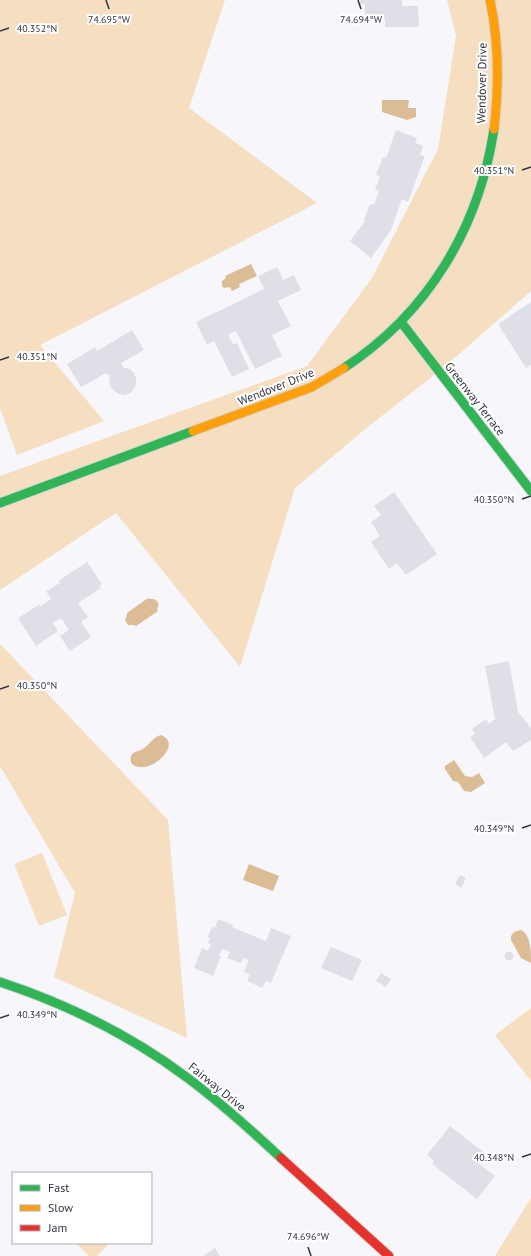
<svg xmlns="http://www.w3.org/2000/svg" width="531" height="1256" font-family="'PT Sans',sans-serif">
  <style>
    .green { fill: #f6dec1 }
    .water { fill: #dcbc95 }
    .building { fill: #dfe0e7 }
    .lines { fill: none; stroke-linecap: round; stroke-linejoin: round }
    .fast-casing { stroke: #d4d5d9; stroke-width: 11 }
    .slow-casing { stroke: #d4d5d9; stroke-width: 11 }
    .jam-casing { stroke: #d4d5d9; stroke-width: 11 }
    .fast { stroke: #30b455; stroke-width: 9 }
    .slow { stroke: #ff9f0a; stroke-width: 9 }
    .jam { stroke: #e5322d; stroke-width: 9 }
    .ticks { fill: none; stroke: #313440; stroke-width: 1.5 }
    .labels { text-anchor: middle; stroke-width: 4; stroke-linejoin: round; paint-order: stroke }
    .street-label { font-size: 12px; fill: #313440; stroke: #fff }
    .ticks-label { font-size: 10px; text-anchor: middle; fill: #313440; stroke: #fff; stroke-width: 4; stroke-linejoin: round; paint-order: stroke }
  </style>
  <rect width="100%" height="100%" fill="#f7f7fb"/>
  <g class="green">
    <path d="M0 0H225L189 108 317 203 40 345 104 421 17 455 0 408Z"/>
    <path d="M447 0H531V291L443 368 369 426 295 488 240 667 116 513 0 590V476L307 366 372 278 438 149 456 36Z"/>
    <path d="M0 644 168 820 187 1038 54 977 75 893 0 766Z"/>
    <path d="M42 853 67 915 39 926 14 864Z"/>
    <path d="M531 1008V1081L495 1035Z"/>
    <path d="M531 1198V1256H495Z"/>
    <path d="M76 1243H110L97 1256H89Z"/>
  </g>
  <g class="water">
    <path d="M382 100H409L408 108H416V117L407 120 382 112Z"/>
    <path d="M251 264 257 276 239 284 240 287 232 291 230 287 224 288 222 286V281L226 278 225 276Z"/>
    <path d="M148 598 149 599C156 598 161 603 157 609L158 611 136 626 134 625H128L125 620 127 615V613Z"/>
    <path d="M161 735C181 743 158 766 144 767 141 767 137 767 135 766 130 764 129 757 133 753 137 751 141 751 144 748 150 744 153 737 161 735Z"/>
    <path d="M454 760 465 776 472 777 479 773 485 783 471 792 464 791 458 782 453 781 445 769V766Z"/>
    <path d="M249 864 279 876 273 891 243 880Z"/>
    <path d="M521 930C531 935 531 952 531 963L521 958 511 940V936L514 932Z"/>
  </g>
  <g class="building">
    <path d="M360 0H402V6H418L419 27H385V19H365V4H360Z"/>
    <path d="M396 130 417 138 415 143 423 146 420 155 425 156 408 202 402 199 391 230 371 258 350 241 365 221 364 220 370 204 374 205 379 191 375 190 380 176 376 175 383 157 386 158Z"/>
    <path d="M277 267 283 280 294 275 301 290 278 301 291 326 272 335 282 356 255 369 236 331 228 335 233 344 237 343 249 369 232 377 214 341 207 345 196 322 264 289 258 276Z"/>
    <path d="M531 302V365L526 368 498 324Z"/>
    <path d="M132 330 144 350 121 363 124 368 130 369 134 373 136 378V384L134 389 130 393 125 395 119 394 114 391 111 387 109 382 110 376 106 373 81 387 67 364 95 347 97 351Z"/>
    <path d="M394 492 437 554 406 575 397 563 389 569 371 542 380 536 371 522 381 515 374 506Z"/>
    <path d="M87 562 102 584 99 586 101 588 78 603 88 617 81 622 91 637 70 651 60 636 69 630 61 618 53 623 58 631 36 646 18 618 40 604 41 606 51 599 46 591 60 583 58 581Z"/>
    <path d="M509 661 518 712 531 728V740L513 751 506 742 484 758 470 737 475 734 472 729 486 719 489 724 495 719 485 666Z"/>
    <path d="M460 875 466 878 461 888 455 884Z"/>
    <path d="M218 919 233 925 232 927 266 941 271 928 291 936 271 983 266 981 262 988 247 981 250 974 244 972 249 960 243 958 241 963 227 958 230 952 222 949 219 955 221 956 213 976 194 968 202 948 208 951 211 944 208 943 210 938H207L212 927 215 928Z"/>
    <path d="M331 947 362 960 352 981 321 968Z"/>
    <circle cx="509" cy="956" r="4.5"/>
    <path d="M381 973 391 979 386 987 376 981Z"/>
    <path d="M450 1126 486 1154 478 1163 495 1176 477 1199 432 1164 434 1161 427 1155Z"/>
    <path d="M215 1248 220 1256H203Z"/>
  </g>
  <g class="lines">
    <defs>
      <g id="fast">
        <path d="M401 322 531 491"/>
        <path d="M344 368C428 313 479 228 494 129"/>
        <path d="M0 503 193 431"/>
        <path d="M0 982C67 1004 132 1036 189 1079 221 1103 251 1130 281 1158"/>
      </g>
      <g id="slow">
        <path d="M490 0C499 42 499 87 494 129"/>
        <path d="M193 431 312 387 344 368"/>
      </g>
      <path id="jam" d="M281 1158 389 1256"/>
    </defs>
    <use href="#fast" class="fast-casing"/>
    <use href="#slow" class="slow-casing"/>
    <use href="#jam" class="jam-casing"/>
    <use href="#fast" class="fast"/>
    <use href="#slow" class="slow"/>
    <use href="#jam" class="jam"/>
  </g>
  <path class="ticks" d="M106 0 109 9M358 0 361 9M0 31 9 28M522 170 531 167M0 360 9 357M522 499 531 496M0 689 9 686M522 828 531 825M0 1018 9 1015M522 1157 531 1154M308 1247 311 1256"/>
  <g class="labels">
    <g class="street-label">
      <text transform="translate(482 83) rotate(-89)" y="4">Wendover Drive</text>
      <text transform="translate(276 387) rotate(-22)" y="4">Wendover Drive</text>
      <text transform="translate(475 399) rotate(52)" y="4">Greenway Terrace</text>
      <text transform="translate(217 1087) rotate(39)" y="4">Fairway Drive</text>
    </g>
  </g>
  <g class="ticks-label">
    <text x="109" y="23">74.695°W</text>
    <text x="361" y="23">74.694°W</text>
    <text x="37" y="32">40.352°N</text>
    <text x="494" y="174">40.351°N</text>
    <text x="37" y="360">40.351°N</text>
    <text x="494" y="503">40.350°N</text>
    <text x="37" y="689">40.350°N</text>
    <text x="494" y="832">40.349°N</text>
    <text x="37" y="1018">40.349°N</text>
    <text x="494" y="1161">40.348°N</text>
    <text x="308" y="1240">74.696°W</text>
  </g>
  <rect x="12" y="1172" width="140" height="72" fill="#ffffff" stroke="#adaeb3"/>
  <rect x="20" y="1185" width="20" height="6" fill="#30b455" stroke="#adaeb3"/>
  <text x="48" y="1192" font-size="12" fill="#313440">Fast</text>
  <rect x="20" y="1205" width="20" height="6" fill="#ff9f0a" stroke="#adaeb3"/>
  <text x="48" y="1212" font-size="12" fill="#313440">Slow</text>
  <rect x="20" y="1225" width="20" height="6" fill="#e5322d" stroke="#adaeb3"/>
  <text x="48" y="1232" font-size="12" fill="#313440">Jam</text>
</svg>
